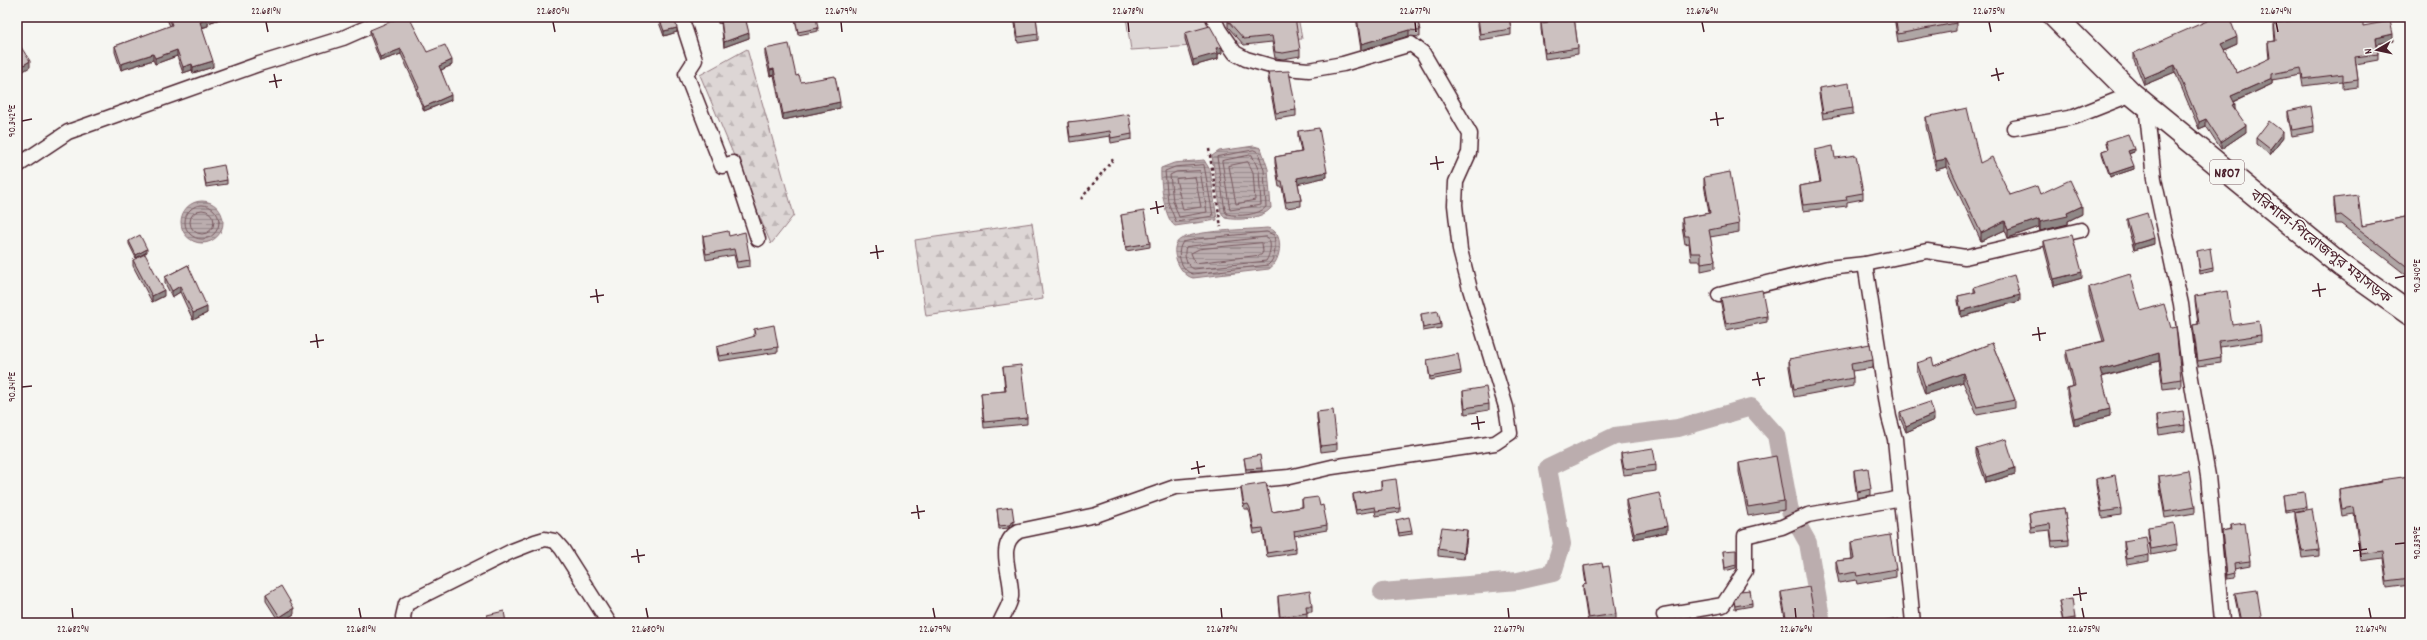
<svg xmlns="http://www.w3.org/2000/svg" width="2427" height="640" font-family="Dekko,'Noto Sans Bengali',sans-serif">
  <style>
    .green { fill: #ddd6d5; stroke: #947a80 }
    .forest { fill: url(#forest-firs); stroke: #947a80 }
    .water { fill: url(#water-rules); stroke: #8e747a }
    .lines { fill: none; stroke-linecap: round; stroke-linejoin: round }
    .shore { stroke: #77585f; stroke-width: 1 }
    .canal { stroke: #bbadae; stroke-width: 18 }
    .street-casing { stroke: #4a1f2b; stroke-width: 17 }
    .highway-casing { stroke: #4a1f2b; stroke-width: 25 }
    .path { stroke: #4a1f2b; stroke-width: 2.5; stroke-dasharray: 3 3; stroke-linecap: butt }
    .street { stroke: #f6f6f2; stroke-width: 14 }
    .highway { stroke: #f6f6f2; stroke-width: 22 }
    .wall { fill: #afa6a5; stroke: #4a1f2b }
    .shaded-wall { fill: #8f8786; stroke: #4a1f2b }
    .building { fill: #ccc1c0; stroke: #4a1f2b }
    .ticks { fill: none; stroke: #4a1f2b; stroke-width: 1.5 }
    .labels { text-anchor: middle; stroke-width: 3.5; stroke-linejoin: round; paint-order: stroke }
    .shield { fill: #f6f6f2; stroke: #7e6067; stroke-width: 1 }
    .shield-label { font-size: 14px; font-weight: bold; fill: #4a1f2b }
    .street-label { font-size: 15px; fill: #4a1f2b; stroke: #f6f6f2 }
    .neatline { fill: none; stroke: #4a1f2b; stroke-width: 1.5 }
    .ticks-label { font-size: 10px; text-anchor: middle; fill: #4a1f2b }
  </style>
  <defs>
    <pattern id="forest-firs" width="22" height="20" patternUnits="userSpaceOnUse"><rect width="22" height="20" fill="#ddd6d5"/><path d="M5 1l3.5 6h-7zM16 11l3.5 6h-7z" fill="#bfb7b7"/></pattern>
    <pattern id="water-rules" width="6" height="5" patternUnits="userSpaceOnUse"><rect width="6" height="5" fill="#bbadae"/><path d="M0 2.5h6" fill="none" stroke="#9a8c8e"/></pattern>
  </defs>
  <rect width="100%" height="100%" fill="#f6f6f2"/>
  <filter id="ink" filterUnits="userSpaceOnUse"><feTurbulence type="fractalNoise" baseFrequency=".025" numOctaves="2"/><feDisplacementMap in="SourceGraphic" scale="8" xChannelSelector="R" yChannelSelector="G"/><feConvolveMatrix kernelMatrix="1 2 1 2 8 2 1 2 1" color-interpolation-filters="sRGB"/></filter>
  <g filter="url(#ink)">
    <path class="green" d="M1126 17H1298L1302 39 1131 50Z"/>
    <g class="forest">
      <path d="M747 49 794 215 771 244 700 75Z"/>
      <path d="M1032 223 1043 299 926 316 915 240Z"/>
    </g>
    <g class="water">
      <path d="M1254 146 1261 148 1268 169 1271 208C1262 219 1238 221 1225 218L1221 212 1212 156 1219 151Z"/>
      <path d="M1204 160 1210 170 1217 220 1175 226C1164 219 1160 181 1161 168L1174 163Z"/>
      <circle cx="202" cy="222" r="21"/>
      <path d="M1267 228C1285 230 1282 261 1269 269L1193 278C1179 275 1167 246 1181 239 1198 230 1246 230 1267 228Z"/>
    </g>
    <g class="lines">
      <g class="shore">
        <path d="M1254 150 1258 152 1264 170 1266 207C1259 215 1238 217 1227 214L1225 211 1217 157Z"/>
        <path d="M1252 155 1259 171 1261 205 1230 210 1222 161Z"/>
        <path d="M1248 162 1253 172 1255 200 1236 204 1229 166Z"/>
        <path d="M1204 165 1213 216 1176 222 1168 202 1165 171 1175 167Z"/>
        <path d="M1200 171 1207 212 1179 217 1173 201 1170 175 1176 172Z"/>
        <path d="M1195 177 1201 207 1183 210 1176 179Z"/>
        <circle cx="202" cy="222" r="17"/>
        <circle cx="202" cy="222" r="12"/>
        <path d="M1267 232 1274 235C1276 245 1276 259 1268 265L1193 274C1181 271 1175 252 1183 242L1197 239Z"/>
        <path d="M1267 237C1273 242 1270 255 1266 261L1194 269C1186 266 1183 254 1186 247Z"/>
        <path d="M1262 243 1263 252 1261 255 1195 263 1191 253 1199 249Z"/>
      </g>
      <path class="canal" d="M1382 592 1518 581 1553 573 1562 544 1548 468 1615 436 1678 428 1751 407 1776 435 1790 511 1808 543 1822 623"/>
      <defs>
        <g id="street">
          <path d="M681 17 695 60 686 74 722 166 733 163 758 239"/>
          <path d="M2146 105 2154 179 2181 304 2189 367 2208 476 2222 621"/>
          <path d="M2014 128 2074 117 2132 94"/>
          <path d="M17 166 68 132 259 64 343 38 391 17"/>
          <path d="M1719 295 1828 268 1865 264"/>
          <path d="M1664 615 1723 605 1745 571V536L1782 527 1808 515 1902 498"/>
          <path d="M404 623 403 617 406 604 512 551 535 542 545 539 555 541 562 549 609 623"/>
          <path d="M1000 623C1003 615 1010 605 1011 597 1013 575 994 545 1019 531L1096 515 1175 487 1289 477 1332 467 1495 443 1510 433 1506 407 1470 289 1460 250 1455 205 1456 182 1469 153 1470 134 1423 53 1411 44 1343 64 1309 70 1274 67 1246 59 1235 53 1219 30 1213 17"/>
          <path d="M1913 623 1895 439 1889 417 1865 264 1927 251 1965 257 2081 230"/>
        </g>
        <path id="highway" d="M2055 17 2132 94 2341 265 2410 314"/>
      </defs>
      <use href="#street" class="street-casing"/>
      <use href="#highway" class="highway-casing"/>
      <g class="path">
        <path d="M1209 149 1221 227"/>
        <path d="M1081 199 1114 158"/>
      </g>
      <use href="#street" class="street"/>
      <use href="#highway" class="highway"/>
    </g>
    <g class="wall">
      <path d="M166 17H226L208 23V26L202 28 213 67 193 73 192 70 183 73 177 56 155 64 153 60 121 70 115 52V46L170 26Z"/>
      <path d="M657 17H674L677 32 664 36Z"/>
      <path d="M717 17H745L749 38 724 47 721 23H718Z"/>
      <path d="M1014 17H1036L1038 34V40L1018 43Z"/>
      <path d="M1260 17 1300 50V56L1283 59 1275 58 1272 42 1244 45 1228 27V21Z"/>
      <path d="M1356 17H1417L1420 31V37L1409 36 1361 50Z"/>
      <path d="M1477 17H1509L1511 29V35L1480 40Z"/>
      <path d="M1546 17H1574L1578 48V54L1545 59 1541 29V23L1547 22Z"/>
      <path d="M1894 17H1954L1956 23V31L1898 42Z"/>
      <path d="M795 18 818 28V31L798 35Z"/>
      <path d="M2274 23H2360L2363 26 2393 41 2377 44 2378 54V60L2356 64 2358 80V87L2343 89V81L2303 86 2301 75 2272 80V84L2234 102 2235 110 2246 132 2221 149 2206 126 2199 129 2175 72 2144 85 2134 60V53L2237 44 2224 50 2237 73 2269 59 2268 49V42L2275 41 2274 30Z"/>
      <path d="M370 30 427 52 452 65 441 70 451 100 424 111 417 94V89L401 54 380 61 370 35Z"/>
      <path d="M1185 33 1222 53 1218 54V59L1193 66 1185 39Z"/>
      <path d="M765 49 796 76 801 82 840 108 783 120 774 75 770 76 765 55Z"/>
      <path d="M1268 72 1296 110V116L1276 119 1268 78Z"/>
      <path d="M1819 88 1853 108V114L1823 119 1819 94Z"/>
      <path d="M2288 111 2314 126V132L2292 136 2288 117Z"/>
      <path d="M1926 117 1980 163 2010 195 2040 194 2082 214 2068 221V224L2040 231 2039 227 2008 238 2005 230 1981 241 1946 167 1936 170 1926 126Z"/>
      <path d="M1086 121 1132 134V139L1111 143 1110 136 1070 142 1068 127V122Z"/>
      <path d="M1298 131 1327 177 1298 183 1301 200V206L1286 208 1282 187H1279L1275 163V157L1301 152 1298 137Z"/>
      <path d="M2256 138H2283L2270 155 2256 144Z"/>
      <path d="M2106 141 2134 152 2129 154 2134 169 2110 177 2102 154V151L2108 149 2106 144Z"/>
      <path d="M1815 150 1835 158 1863 193V199L1847 202V206L1803 211 1800 192V186L1820 182 1815 156Z"/>
      <path d="M203 169 227 180V184L206 187Z"/>
      <path d="M1704 177 1739 224V232L1710 237 1715 261V268L1701 271V261H1691L1689 243 1685 244 1682 226V218L1709 213 1704 184Z"/>
      <path d="M2334 198 2362 226 2410 216V278L2341 224H2336L2334 206Z"/>
      <path d="M1121 215 1150 243V247L1126 251Z"/>
      <path d="M2127 219 2154 244 2134 250 2127 225Z"/>
      <path d="M703 236H729L750 260V266L737 268 734 255 706 260 703 242Z"/>
      <path d="M129 241 147 252 136 258 129 244Z"/>
      <path d="M2044 241 2082 278 2054 286 2044 247Z"/>
      <path d="M2197 251 2213 268V271L2200 274Z"/>
      <path d="M133 260 164 296 152 302 133 266Z"/>
      <path d="M188 265 207 313 193 320 180 292 172 297 165 283V277Z"/>
      <path d="M1974 287 2020 301 1961 317 1958 301V296L1974 293Z"/>
      <path d="M2089 287 2141 311 2181 379V387L2163 389 2159 361 2102 377 2110 416 2074 425 2067 395V388L2073 386 2066 357V350L2103 341 2089 294Z"/>
      <path d="M2195 296 2232 325 2261 335V341L2220 347 2221 357V363L2198 366 2193 331V325L2198 324 2195 301Z"/>
      <path d="M1721 298 1767 316V322L1726 330 1721 304Z"/>
      <path d="M1421 314 1441 324V328L1423 331Z"/>
      <path d="M754 329 778 347V352L719 361 717 352V347L754 337Z"/>
      <path d="M1992 343 2015 400V408L1977 415 1963 382 1925 394 1917 371V363L1934 366Z"/>
      <path d="M1789 359 1873 360V368L1852 371 1853 378V386L1794 397 1789 367Z"/>
      <path d="M1427 360 1461 371V374L1430 380Z"/>
      <path d="M1003 367 1027 418V424L984 428 981 393 1005 391Z"/>
      <path d="M1463 391 1489 404V410L1465 414 1463 397Z"/>
      <path d="M1317 412 1337 444V450L1321 452 1317 418Z"/>
      <path d="M1900 412 1934 420 1906 432 1900 418Z"/>
      <path d="M2157 415 2185 425V431L2159 435 2157 421Z"/>
      <path d="M1976 448 2015 474 1986 483 1976 454Z"/>
      <path d="M1621 453 1656 465V471L1624 475 1621 459Z"/>
      <path d="M1244 458 1262 468V471L1246 472Z"/>
      <path d="M1739 463 1784 501V510L1748 516 1739 472Z"/>
      <path d="M1854 470 1871 489V495L1857 498 1854 476Z"/>
      <path d="M2159 476 2195 507V513L2165 518 2159 482Z"/>
      <path d="M2410 476V585L2387 588 2383 558 2361 561 2354 514 2342 516 2339 496V489Z"/>
      <path d="M2096 479 2121 509V515L2102 518 2096 485Z"/>
      <path d="M1381 481 1400 508V512L1376 516 1375 511 1356 514 1353 498V494L1381 489Z"/>
      <path d="M1241 487 1272 512 1302 507V499L1320 506 1327 525V530L1294 536 1296 548V553L1267 557 1263 532 1254 534 1250 513 1248 509H1244L1241 491Z"/>
      <path d="M2283 495 2306 507V510L2319 550V556L2302 558 2295 518V512L2304 510 2285 513Z"/>
      <path d="M1626 500 1667 532 1634 539 1626 506Z"/>
      <path d="M2064 508 2069 540V545L2052 547 2050 530 2031 532 2029 513Z"/>
      <path d="M997 509 1014 524 1009 528 999 529Z"/>
      <path d="M1396 520 1412 531V534L1399 536Z"/>
      <path d="M2231 525 2250 561V565L2234 568 2235 578 2227 579 2222 531 2231 529Z"/>
      <path d="M2148 527 2177 544V550L2151 555 2148 534Z"/>
      <path d="M1467 536 1464 559 1438 556V549Z"/>
      <path d="M2124 541 2149 555V561L2127 565 2124 547Z"/>
      <path d="M1851 542 1896 569V577L1857 584 1856 580 1839 583 1836 569V561L1852 559 1851 550Z"/>
      <path d="M1723 551 1736 565V568L1725 571Z"/>
      <path d="M1584 566 1603 567 1616 614V619L1588 623 1583 590V585L1586 584 1584 571Z"/>
      <path d="M1781 592 1816 623H1786L1781 598Z"/>
      <path d="M2235 593 2262 623 2240 622 2235 598Z"/>
      <path d="M266 595 294 614 280 623 266 601Z"/>
      <path d="M1278 596 1312 606V612H1307V619L1280 623 1278 602Z"/>
      <path d="M1734 601 1752 603V606L1735 609Z"/>
      <path d="M2059 601 2075 618V621L2063 623Z"/>
    </g>
    <g class="shaded-wall">
      <path d="M207 17H226L208 23V26L200 28V22Z"/>
      <rect x="718" y="19" width="3" height="4"/>
      <path d="M677 28V32L664 36V31Z"/>
      <path d="M1409 30V36L1361 50V44Z"/>
      <path d="M749 33V38L724 47V42Z"/>
      <path d="M2393 34V41L2376 44V38Z"/>
      <path d="M2237 37V44L2221 51V44Z"/>
      <path d="M1222 47V53L1218 54V59L1193 66V60L1216 48Z"/>
      <path d="M401 49V54L380 61V57Z"/>
      <path d="M177 50V56L155 64V58Z"/>
      <path d="M153 54V60L121 70V64Z"/>
      <path d="M452 60V65L439 71V66Z"/>
      <path d="M30 61V67L17 75V69Z"/>
      <path d="M213 61V67L193 73V67Z"/>
      <path d="M192 64V70L183 73V67Z"/>
      <path d="M2175 65V72L2144 85V78Z"/>
      <path d="M774 69V75L770 76V70Z"/>
      <path d="M2272 78V84L2231 103V96Z"/>
      <path d="M451 95V100L424 111V107Z"/>
      <path d="M840 102V108L783 120V114Z"/>
      <path d="M2235 104V111L2232 105Z"/>
      <path d="M2206 119V126L2199 129V122Z"/>
      <path d="M2246 125V132L2221 149V142Z"/>
      <path d="M2283 132V138L2270 155V149Z"/>
      <path d="M2134 149V152L2128 154V151Z"/>
      <path d="M1946 159V167L1936 170V161Z"/>
      <path d="M2134 166V169L2110 177V174Z"/>
      <path d="M1327 172V177L1297 184V178Z"/>
      <path d="M2082 206V214L2068 221V224L2040 231V222L2067 213Z"/>
      <path d="M2039 219V227L2008 238V230Z"/>
      <path d="M2005 221V230L1981 241V233Z"/>
      <path d="M2154 238V244L2134 250V244Z"/>
      <path d="M147 249V252L136 258V255Z"/>
      <path d="M2082 272V278L2054 286V279Z"/>
      <path d="M180 286V292L172 297V291Z"/>
      <path d="M164 290V296L152 302V296Z"/>
      <path d="M2020 295V301L1961 317V311Z"/>
      <path d="M207 307V313L193 320V313Z"/>
      <path d="M2159 353V361L2100 377V370Z"/>
      <path d="M1963 373V382L1925 394V386Z"/>
      <path d="M2110 409V416L2074 425V418Z"/>
      <path d="M1934 414V420L1906 432V426Z"/>
      <path d="M2015 468V474L1986 483V477Z"/>
      <path d="M1014 521V524L1009 528V525Z"/>
      <path d="M1667 526V532L1634 539V533Z"/>
      <path d="M1467 530V536L1464 559V553Z"/>
      <path d="M294 608V614L280 623V617Z"/>
    </g>
    <g class="building">
      <path d="M169 17H208H207L208 20 200 22 213 61 193 67 192 64 183 67 177 50 155 58 153 54 121 64 115 46 172 25Z"/>
      <path d="M399 17H409L427 52 445 45 452 60 439 66 451 95 424 107 417 89 419 88 401 49 380 57 370 30 394 20Z"/>
      <path d="M659 17H674L677 28 664 31Z"/>
      <path d="M718 17H745L749 33 724 42 721 19H718Z"/>
      <path d="M801 17H816L818 28 798 32 795 18Z"/>
      <path d="M1015 17H1036L1038 34 1018 37Z"/>
      <path d="M1260 17H1295L1300 50 1283 53 1275 52 1272 36 1244 39 1228 21Z"/>
      <path d="M1357 17H1417L1420 31 1409 30 1361 44Z"/>
      <path d="M1478 17H1509L1511 29 1480 34Z"/>
      <path d="M1547 17H1574L1578 48 1545 53 1541 23 1548 22Z"/>
      <path d="M1895 17H1954L1956 23 1898 34Z"/>
      <path d="M2216 17H2229L2237 37 2221 44 2237 73 2270 58 2268 42 2276 41 2274 23 2319 17H2359L2360 23 2363 22V26L2390 21 2393 34 2376 38 2378 54 2355 57 2358 80 2343 82V74L2303 79 2301 68 2272 74V78L2231 96 2235 104 2232 105 2246 125 2221 142 2206 119 2199 122 2175 65 2144 78 2134 53Z"/>
      <path d="M1210 26 1222 47 1216 48 1218 53 1193 60 1185 33Z"/>
      <path d="M17 41 30 61 17 69Z"/>
      <path d="M789 44 796 76 799 75 801 82 835 76 840 102 783 114 774 69 770 70 765 49Z"/>
      <path d="M1289 71 1296 110 1276 113 1268 72Z"/>
      <path d="M1849 83 1853 108 1823 113 1819 88Z"/>
      <path d="M2311 106 2314 126 2292 130 2288 111Z"/>
      <path d="M1967 108 1980 163 1992 157 2010 195 2037 186 2040 194 2070 180 2082 206 2067 213 2068 216 2040 222 2039 219 2008 230 2005 221 1981 233 1946 159 1936 161 1926 117Z"/>
      <path d="M1129 114 1132 134 1111 138 1110 131 1070 137 1068 122 1086 120V121Z"/>
      <path d="M2269 121 2283 132 2270 149 2256 138Z"/>
      <path d="M1319 128 1327 172 1297 178 1301 200 1286 202 1282 181H1279L1275 157 1302 152 1298 131Z"/>
      <path d="M2128 134 2134 149 2128 151 2134 166 2110 174 2102 151 2108 149 2106 141Z"/>
      <path d="M1833 146 1835 158 1856 155 1863 193 1846 196 1847 200 1803 205 1800 186 1821 182 1815 150Z"/>
      <path d="M224 165 227 180 206 184 203 169Z"/>
      <path d="M1730 172 1739 224 1709 230 1715 261 1701 263V253H1691L1689 236H1685L1682 218 1710 213 1704 177Z"/>
      <path d="M2358 195 2362 226 2410 216V269L2341 215 2336 216 2334 198Z"/>
      <path d="M1144 211 1150 243 1126 247 1121 215Z"/>
      <path d="M2147 213 2154 238 2134 244 2127 219Z"/>
      <path d="M728 231 729 236 745 232 750 260 737 262 734 249 706 254 703 236Z"/>
      <path d="M140 235 147 249 136 255 129 241Z"/>
      <path d="M2072 235 2082 272 2054 279 2044 241Z"/>
      <path d="M2210 248 2213 268 2200 271 2197 251Z"/>
      <path d="M145 254 164 290 152 296 133 260Z"/>
      <path d="M188 265 207 307 193 313 180 286 172 291 165 277Z"/>
      <path d="M2130 274 2141 311 2164 304 2171 328 2176 327 2181 379 2163 382 2159 353 2100 370 2110 409 2074 418 2067 388 2075 386 2066 350 2105 341 2089 287Z"/>
      <path d="M2014 275 2020 295 1961 311 1958 296 1976 292 1974 287Z"/>
      <path d="M1762 290 1767 316 1726 324 1721 298Z"/>
      <path d="M2227 291 2232 325 2259 321 2261 335 2219 341 2221 357 2198 361 2193 325 2199 324 2195 296Z"/>
      <path d="M1438 311 1441 324 1423 328 1421 314Z"/>
      <path d="M774 325 778 347 719 356 717 347 755 336 754 329Z"/>
      <path d="M1992 343 2015 400 1977 407 1963 373 1925 386 1917 363 1932 358 1934 366Z"/>
      <path d="M1870 344 1873 360 1851 364 1853 378 1794 389 1789 359Z"/>
      <path d="M1458 354 1461 371 1430 377 1427 360Z"/>
      <path d="M1021 365 1027 418 984 422 981 393 1006 391 1003 367Z"/>
      <path d="M1486 387 1489 404 1465 408 1463 391Z"/>
      <path d="M1930 402 1934 414 1906 426 1900 412Z"/>
      <path d="M1333 410 1337 444 1321 446 1317 412Z"/>
      <path d="M2183 411 2185 425 2159 429 2157 415Z"/>
      <path d="M2006 439 2015 468 1986 477 1976 448Z"/>
      <path d="M1653 448 1656 465 1624 469 1621 453Z"/>
      <path d="M1260 455 1262 468 1246 469 1244 458Z"/>
      <path d="M1776 456 1784 501 1748 507 1739 463Z"/>
      <path d="M1868 468 1871 489 1857 492 1854 470Z"/>
      <path d="M2189 471 2195 507 2165 512 2159 476Z"/>
      <path d="M2115 475 2121 509 2102 512 2096 479Z"/>
      <path d="M2410 476V578L2387 581 2383 551 2361 554 2354 507 2342 509 2339 489 2382 482 2381 480Z"/>
      <path d="M1396 479 1400 508 1376 511 1375 507 1356 510 1353 494 1382 489 1381 481Z"/>
      <path d="M1266 483 1272 512 1303 507 1302 499 1318 497 1320 506 1323 505 1327 525 1294 531 1296 548 1267 553 1263 528 1254 529 1250 508 1248 504 1244 505 1241 487Z"/>
      <path d="M2304 492 2306 507 2285 510 2283 495Z"/>
      <path d="M1659 493 1667 526 1634 533 1626 500Z"/>
      <path d="M1012 507 1014 521 1009 525 999 526 997 509Z"/>
      <path d="M2064 508 2069 540 2052 541 2050 524 2031 527 2029 513Z"/>
      <path d="M2312 509 2319 550 2302 552 2295 512Z"/>
      <path d="M1409 517 1412 531 1399 533 1396 520Z"/>
      <path d="M2174 523 2177 544 2151 549 2148 527Z"/>
      <path d="M2245 523 2250 561 2234 563 2235 573 2227 575 2222 531 2232 529 2231 525Z"/>
      <path d="M1442 527 1467 530 1464 553 1438 549Z"/>
      <path d="M1890 535 1896 569 1857 576 1856 572 1839 575 1836 561 1854 559 1851 542Z"/>
      <path d="M2146 537 2149 555 2127 559 2124 541Z"/>
      <path d="M1736 550V565L1725 568 1723 551Z"/>
      <path d="M1602 563 1603 567 1609 566 1616 614 1588 618 1583 585 1587 584 1584 566Z"/>
      <path d="M281 586 294 608 280 617 266 595Z"/>
      <path d="M1809 587 1816 623H1787L1781 592Z"/>
      <path d="M1750 590 1752 603 1735 606 1734 601 1740 591Z"/>
      <path d="M2257 590 2262 623H2236L2241 622 2235 593Z"/>
      <path d="M1310 591 1312 606H1306L1307 613 1280 617 1278 596Z"/>
      <path d="M2072 599 2075 618 2063 620 2059 601Z"/>
      <path d="M504 611 506 623H489L487 615Z"/>
      <path d="M1691 617 1693 623H1672V621Z"/>
      <path d="M1899 619 1900 623H1874Z"/>
      <path d="M1864 621 1865 623H1857Z"/>
    </g>
  </g>
  <path class="ticks" d="M266 22 268 32M553 22 555 32M841 22 842 32M1128 22 1129 32M1415 22 1416 32M1702 22 1704 32M1989 22 1991 32M2276 22 2278 32M1996 68 1999 81M274 74 277 88M1991 76 2004 73M269 82 282 80M1716 112 1718 126M1710 120 1724 118M22 121 32 119M1436 156 1438 170M1430 164 1444 162M1156 201 1158 214M1150 209 1164 206M876 245 878 259M870 253 884 251M2395 278 2405 276M2318 283 2320 297M596 289 598 303M2312 291 2326 289M590 297 604 295M2038 327 2040 341M316 334 318 348M2032 335 2046 333M310 342 324 340M1757 372 1760 386M1752 380 1765 378M22 387 32 386M1477 416 1479 430M1471 424 1485 422M1197 461 1199 474M1191 469 1205 466M917 505 919 519M911 513 925 511M2359 543 2361 557M2395 544 2405 543M637 549 639 563M2353 551 2367 549M631 557 645 555M2079 587 2081 601M2073 595 2087 593M72 608 73 618M359 608 361 618M646 608 648 618M933 608 935 618M1221 608 1222 618M1508 608 1509 618M1795 608 1796 618M2082 608 2084 618M2369 608 2371 618"/>
  <g class="labels">
    <rect class="shield" x="2210" y="160" width="34" height="24" rx="3"/>
    <g class="shield-label">
      <text x="2227" y="177">N807</text>
    </g>
    <g class="street-label">
      <text transform="translate(2321 246) rotate(38)" y="5">বরিশাল-পিরোজপুর মহাসড়ক</text>
    </g>
  </g>
  <rect width="2427" height="640" fill="none" stroke="#f6f6f2" stroke-width="44"/>
  <g transform="translate(2377 50) rotate(261)" stroke="#f6f6f2" stroke-width="3" paint-order="stroke">
  <path d="M0-3L7 15L0 10L-7 15Z" fill="#4a1f2b"/>
  <text y="-6" font-size="11" font-weight="bold" text-anchor="middle" fill="#4a1f2b">N</text>
  </g>
  <rect x="22" y="22" width="2383" height="596" class="neatline"/>
  <g class="ticks-label">
    <text x="266" y="14">22.681°N</text>
    <text x="553" y="14">22.680°N</text>
    <text x="841" y="14">22.679°N</text>
    <text x="1128" y="14">22.678°N</text>
    <text x="1415" y="14">22.677°N</text>
    <text x="1702" y="14">22.676°N</text>
    <text x="1989" y="14">22.675°N</text>
    <text x="2276" y="14">22.674°N</text>
    <text transform="translate(11 121) rotate(-90)" y="4">90.342°E</text>
    <text transform="translate(2416 276) rotate(-90)" y="4">90.340°E</text>
    <text transform="translate(11 387) rotate(-90)" y="4">90.341°E</text>
    <text transform="translate(2416 543) rotate(-90)" y="4">90.339°E</text>
    <text x="73" y="632">22.682°N</text>
    <text x="361" y="632">22.681°N</text>
    <text x="648" y="632">22.680°N</text>
    <text x="935" y="632">22.679°N</text>
    <text x="1222" y="632">22.678°N</text>
    <text x="1509" y="632">22.677°N</text>
    <text x="1796" y="632">22.676°N</text>
    <text x="2084" y="632">22.675°N</text>
    <text x="2371" y="632">22.674°N</text>
  </g>
</svg>
